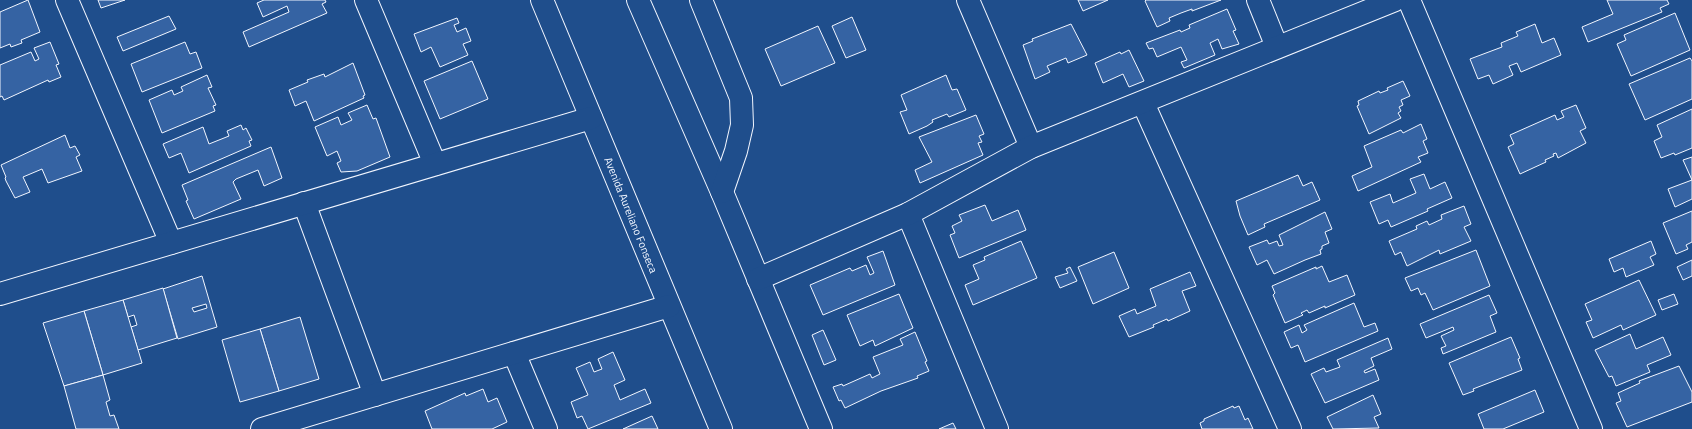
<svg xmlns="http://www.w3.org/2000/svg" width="1692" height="429" font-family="'Titillium Web',sans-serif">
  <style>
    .building { fill: #3563a3; stroke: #f2f6ff; fill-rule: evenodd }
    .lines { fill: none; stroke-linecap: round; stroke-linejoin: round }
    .minor-casing { stroke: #f2f6ff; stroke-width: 24 }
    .minor { stroke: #1f4e8c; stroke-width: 22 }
    .labels { text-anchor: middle; stroke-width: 3; stroke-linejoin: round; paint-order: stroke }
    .street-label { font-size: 11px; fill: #f2f6ff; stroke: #1f4e8c }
  </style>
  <rect width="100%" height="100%" fill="#1f4e8c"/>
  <g class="building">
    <path d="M28 0 40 32 21 40 22 43 11 47 10 44 0 48V12Z"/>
    <path d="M98 0H125L101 8Z"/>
    <path d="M264 0H325L326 2 322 4 327 13 249 47 243 32 289 12 287 6 263 17 257 3Z"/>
    <path d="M1078 0H1108L1083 11Z"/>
    <path d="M1146 0H1221L1192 11V9L1181 13 1169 18 1170 21 1157 27 1145 1Z"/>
    <path d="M1607 0H1667L1669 4 1660 8 1662 12 1588 42 1582 27 1613 14Z"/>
    <path d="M1227 9 1236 30 1233 31 1239 44 1222 49 1218 39 1210 43 1215 55 1184 68 1181 62 1187 60 1181 47 1157 57 1153 48 1149 49 1146 43 1180 30 1181 32 1190 28 1189 25Z"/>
    <path d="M1675 13 1690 50 1631 76 1617 44 1626 40 1624 35Z"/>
    <path d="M169 16 176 29 123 51 117 37Z"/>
    <path d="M852 17 866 50 846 58 832 26Z"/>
    <path d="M457 18 459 23 454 25 457 32 466 28 471 41 463 44 468 55 440 67 431 47 421 52 414 34Z"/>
    <path d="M1071 24 1087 55 1068 63 1066 58 1047 66 1050 72 1035 79 1023 45 1033 41 1032 39Z"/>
    <path d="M1535 24 1542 43 1554 38 1561 55 1521 72 1517 63 1509 66 1513 75 1493 84 1489 75 1478 79 1470 59 1502 47 1501 43 1518 36 1516 32Z"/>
    <path d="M818 26 835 63 781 86 765 49Z"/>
    <path d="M50 42 59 64 56 65 61 77 49 82 48 80 4 100 2 96 0 97V65L31 52 35 61 39 59 34 48Z"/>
    <path d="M185 42 190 54 196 52 202 68 142 92 131 64Z"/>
    <path d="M1129 50 1144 81 1129 87 1123 74 1103 83 1095 63 1120 52 1121 54Z"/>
    <path d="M1690 58 1692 61V99L1645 120 1629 84Z"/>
    <path d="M472 61 488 99 440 119 424 81Z"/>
    <path d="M353 63 365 95 363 96 364 98 314 121 306 101 295 106 289 90 308 82 307 80 324 74 325 77Z"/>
    <path d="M207 75 212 87 208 88 216 105 213 106 215 111 162 133 149 100 172 90 174 95 183 91 181 87Z"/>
    <path d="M946 75 952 90 957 89 966 110 949 117 947 114 932 120 933 122 927 126 909 134 900 112 907 110 901 95Z"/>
    <path d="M1403 81 1410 96 1401 100 1403 105 1399 107 1401 111 1398 113 1401 118 1369 134 1357 106 1359 105 1358 101 1379 91 1380 93 1388 90 1387 88Z"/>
    <path d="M367 105 373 119 376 118 390 157 357 171 341 172 337 163 341 161 337 151 327 156 315 127 338 117 341 125 352 120 348 113Z"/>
    <path d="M1576 105 1586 128 1580 131 1586 143 1558 158 1556 153 1553 154 1554 156 1545 160 1546 162 1520 174 1508 147 1514 144 1510 135 1555 115 1557 120 1564 117 1561 111Z"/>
    <path d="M1692 109V148L1675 155 1674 153 1661 158 1654 141 1662 137 1657 125Z"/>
    <path d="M976 115 984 134 979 136 982 142 978 143 983 155 920 183 915 170 932 162 919 137Z"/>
    <path d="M1421 124 1427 139 1423 141 1428 153 1418 157 1421 162 1358 191 1352 176 1372 167 1364 146 1401 130 1403 133Z"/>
    <path d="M241 125 243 130 246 128 252 140 249 141 251 146 189 173 181 153 169 158 163 144 203 127 209 144 229 136 227 131Z"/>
    <path d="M65 135 70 148 75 146 80 155 76 157 82 171 48 183 42 169 23 177 30 192 15 198 6 181 5 178 6 177 1 165Z"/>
    <path d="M271 147 282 178 264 186 258 170 236 179 233 182 241 199 194 219 186 201 188 200 182 185Z"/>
    <path d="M1692 157V199L1675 207 1668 189 1692 180 1683 160Z"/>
    <path d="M1424 174 1430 189 1445 182 1452 198 1427 209 1428 211 1391 227 1388 220 1379 224 1370 202 1390 194 1393 203 1416 193 1410 179Z"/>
    <path d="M1298 175 1303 186 1312 182 1320 200 1264 224 1265 227 1248 235 1240 216 1236 201Z"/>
    <path d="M985 205 992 221 1018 210 1026 230 959 258 950 235 955 233 952 226 962 221 959 215Z"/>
    <path d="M1464 206 1471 224 1464 227 1471 241 1440 254 1439 250 1407 266 1401 252 1395 255 1389 241 1417 229 1416 226 1427 221 1429 225 1442 219 1441 215Z"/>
    <path d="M1692 211V242L1686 245 1688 249 1676 254 1663 223Z"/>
    <path d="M1325 212 1332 229 1325 232 1329 243 1322 246V249L1320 250 1321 254 1305 260 1274 274 1267 260 1257 265 1249 247 1267 240 1269 244 1277 241 1279 246 1283 245 1279 235Z"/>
    <path d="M1021 241 1037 278 973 305 965 285 979 279 973 265 985 260 984 257Z"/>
    <path d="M1651 241 1656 254 1650 257 1654 265 1626 277 1623 268 1614 272 1609 259Z"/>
    <path d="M1476 250 1490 286 1433 310 1425 293 1421 295 1418 288 1411 291 1405 278Z"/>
    <path d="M883 251 895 285 823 315 810 285 850 268 852 271 866 265 870 275 874 273 867 257Z"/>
    <path d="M1114 252 1129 288 1093 304 1078 267Z"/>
    <path d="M1692 260V276L1683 280 1677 267Z"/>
    <path d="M1322 266 1329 282 1347 275 1355 295 1325 308V306L1309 313 1307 310 1301 313 1303 315 1285 323 1273 295 1275 293 1272 286 1316 267V269Z"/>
    <path d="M1070 267 1077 281 1060 288 1055 277 1068 273 1066 269Z"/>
    <path d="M1190 272 1196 286 1182 291 1190 311 1168 321 1167 319 1153 325 1154 327 1129 337 1119 316 1135 309 1137 314 1156 306 1150 289Z"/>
    <path d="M202 276 217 327 178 339 163 289ZM206 304 207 308 194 312 192 308Z"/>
    <path d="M1639 280 1656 315 1623 330 1621 325 1593 338 1586 322 1592 320 1585 304Z"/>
    <path d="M163 288 177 338 138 350 131 327 137 325 134 315 128 317 123 300Z"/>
    <path d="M899 294 913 328 875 346 873 340 860 346 847 315Z"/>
    <path d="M1674 294 1678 304 1662 310 1658 300Z"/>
    <path d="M1489 295 1497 313 1490 316 1496 332 1443 354 1441 348 1446 346 1441 336 1454 330 1453 327 1426 338 1420 324Z"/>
    <path d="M123 300 142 363 103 375 84 311Z"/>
    <path d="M1354 303 1364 327 1375 323 1378 331 1305 362 1298 345 1291 348 1284 332 1299 325 1302 333 1307 330 1304 325Z"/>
    <path d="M84 311 103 375 64 386 43 323Z"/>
    <path d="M300 317 319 379 279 391 260 329Z"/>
    <path d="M260 329 279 391 240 402 222 340Z"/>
    <path d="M823 330 836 360 824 365 812 335Z"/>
    <path d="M915 332 927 361 925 362 929 371 917 376 918 378 881 391 845 408 841 400 839 401 833 387 842 384 843 386 870 374 872 378 880 374 873 357 903 345 900 339Z"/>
    <path d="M1630 334 1636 349 1663 337 1671 355 1647 365 1650 372 1616 386 1612 376 1609 377 1595 350Z"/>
    <path d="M1511 337 1520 358 1518 359 1522 370 1473 389 1474 391 1463 395 1449 363Z"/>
    <path d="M1388 338 1392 349 1371 358 1374 366 1364 371 1365 373 1375 369 1379 380 1325 403 1311 374 1324 368 1326 372 1340 367 1337 360Z"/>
    <path d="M613 352 625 380 614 385 620 400 645 389 651 403 588 429 582 416 577 418 571 402 588 395 576 368 590 362 594 372 602 369 598 359Z"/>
    <path d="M1679 366 1692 392V402L1627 427 1616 403 1621 401 1618 393 1640 383 1639 381Z"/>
    <path d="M103 375 110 400 106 402 110 416 114 415 119 429H76L64 386Z"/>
    <path d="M483 389 488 402 497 398 507 422 492 429H432L425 411 465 393 466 396Z"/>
    <path d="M1535 390 1544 412 1503 429H1484L1478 414Z"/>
    <path d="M1373 395 1381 414 1374 417 1379 428 1333 429 1327 417Z"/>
    <path d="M1233 406 1234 408 1239 406 1245 420 1248 418 1253 429H1202L1200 423 1204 421V419Z"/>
    <path d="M652 416 658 429H623Z"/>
    <path d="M953 423 956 429H939Z"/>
  </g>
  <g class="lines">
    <defs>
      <g id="minor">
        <path d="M67 0 171 243"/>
        <path d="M366 0 435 164"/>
        <path d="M542 0 721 429"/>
        <path d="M638 0 722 192 821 429"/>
        <path d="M701 0 741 98 742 125 736 151 722 192"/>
        <path d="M968 0 1031 147"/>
        <path d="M1258 0 1277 47"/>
        <path d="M1409 0 1591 429"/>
        <path d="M1143 103 1290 429"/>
        <path d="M304 203 375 395"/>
        <path d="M908 214 997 429"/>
        <path d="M758 279 908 214 1031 147 1395 0"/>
        <path d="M0 294 591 118"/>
        <path d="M514 353 546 429"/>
        <path d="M262 429 669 306"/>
      </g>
    </defs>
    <use href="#minor" class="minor-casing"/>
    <use href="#minor" class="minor"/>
  </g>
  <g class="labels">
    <g class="street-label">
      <text transform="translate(631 215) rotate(68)" y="4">Avenida Aureliano Fonseca</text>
    </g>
  </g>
</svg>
